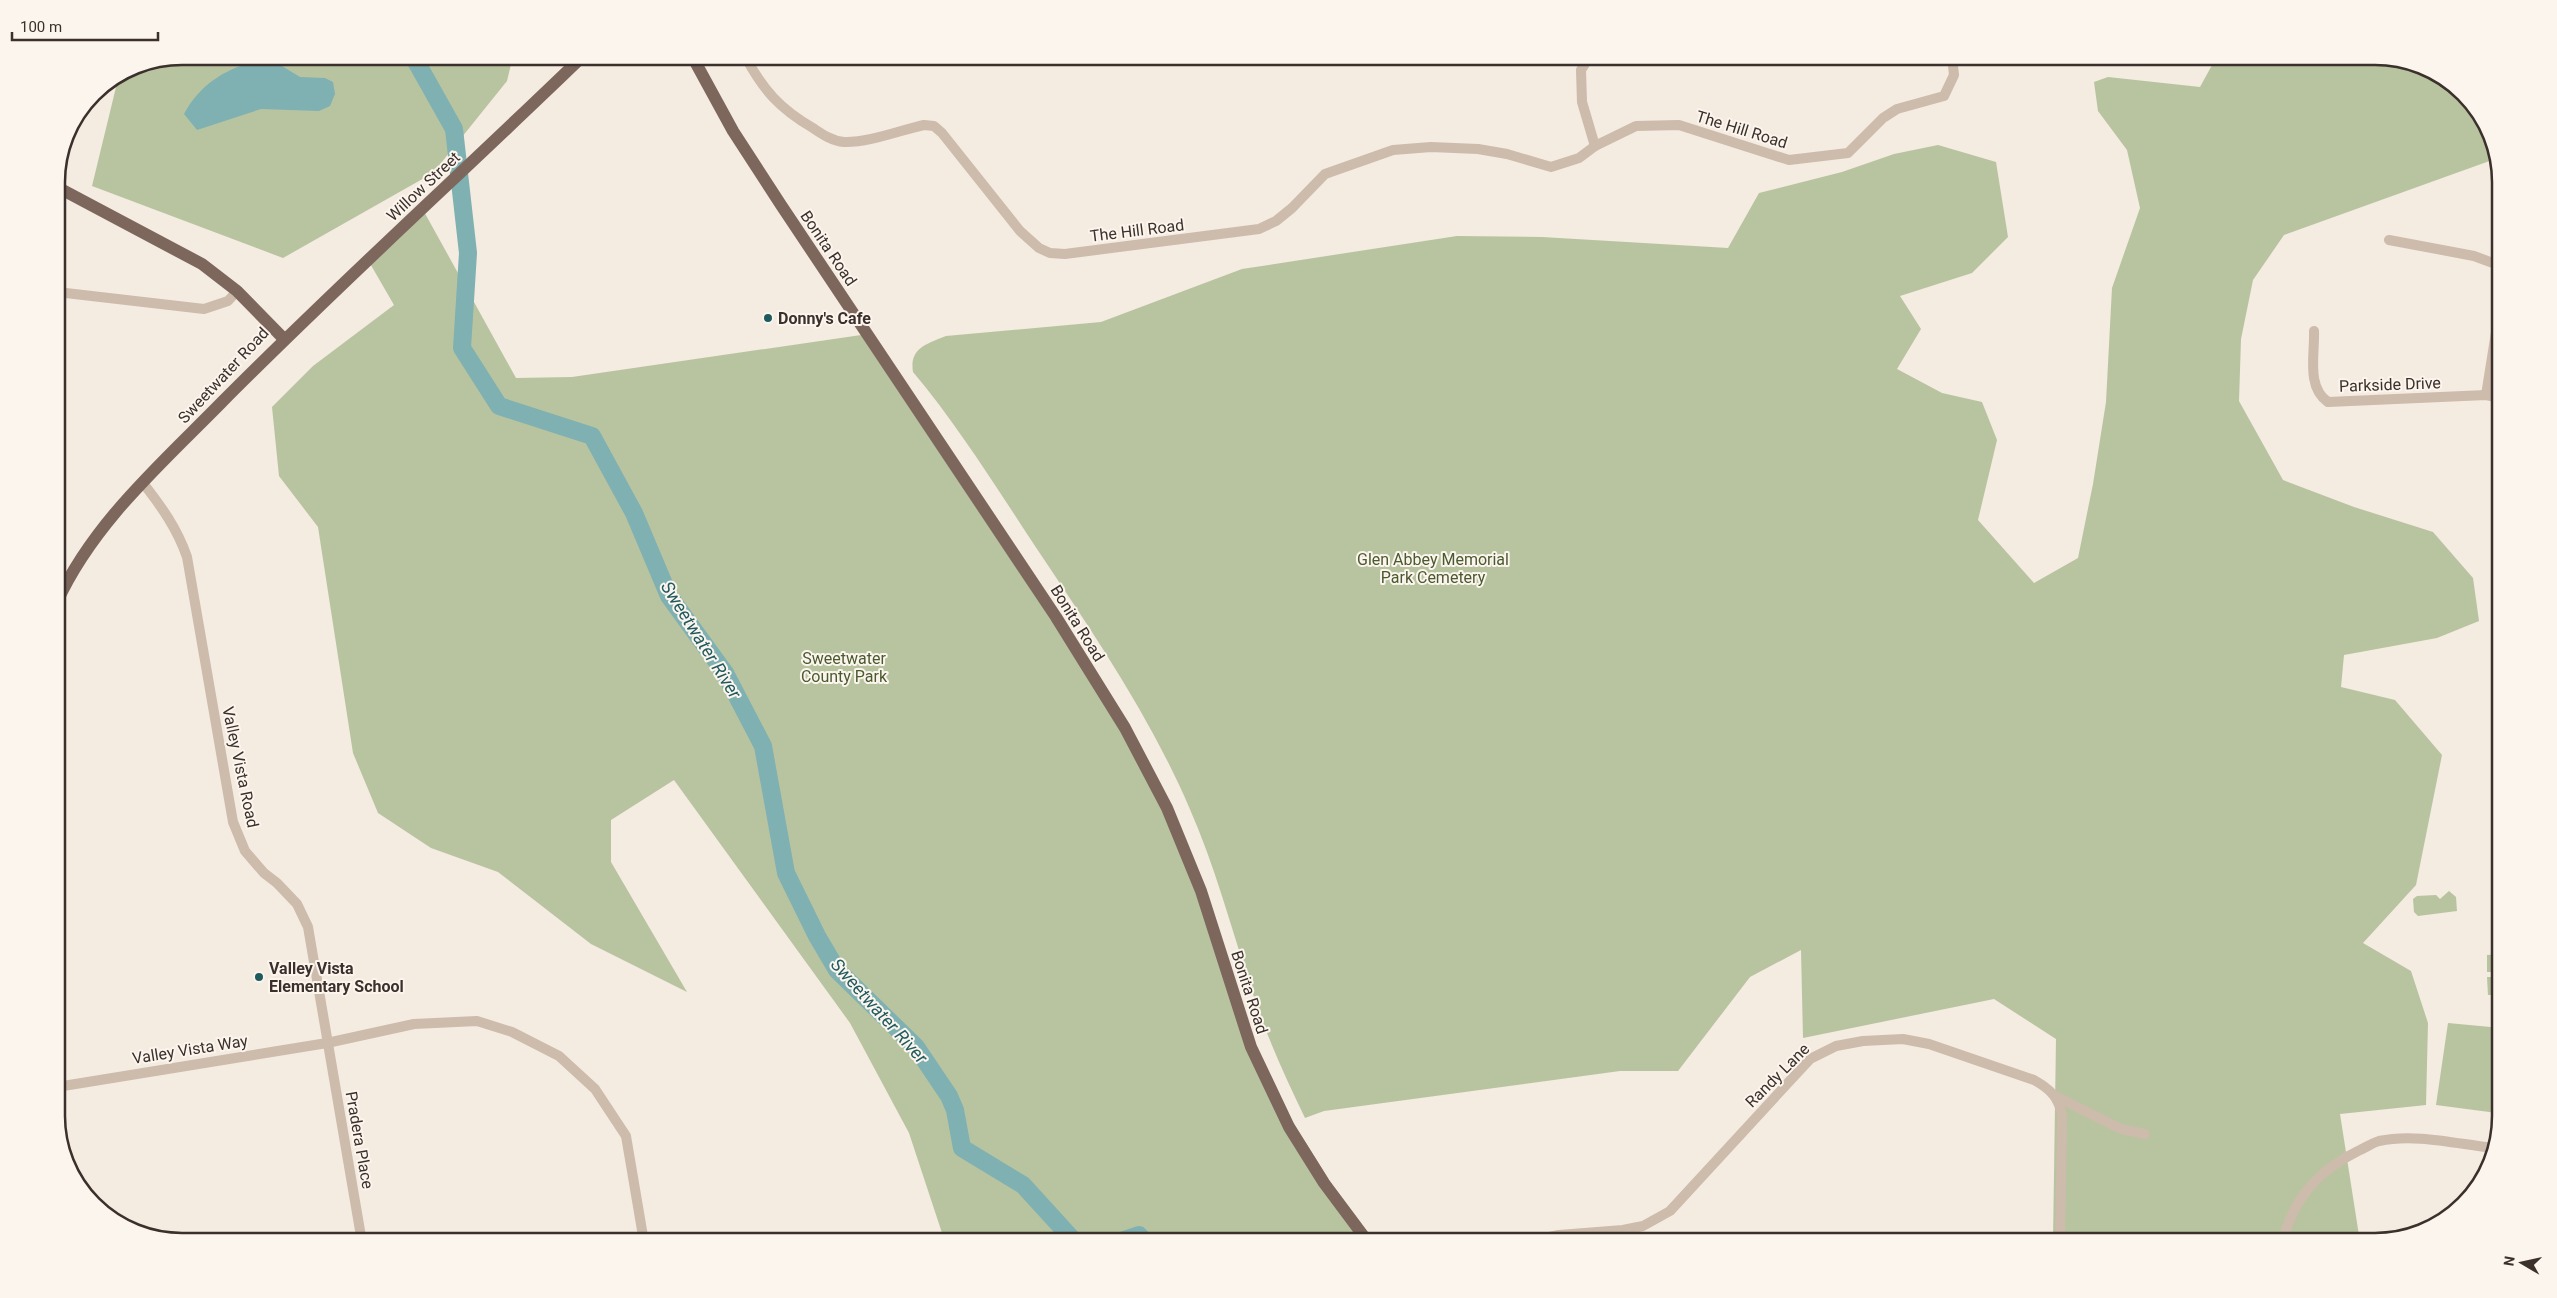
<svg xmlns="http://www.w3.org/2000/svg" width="2557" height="1298" font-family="Roboto,sans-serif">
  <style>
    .green { fill: #b8c4a0 }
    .water { fill: #7fb0b2 }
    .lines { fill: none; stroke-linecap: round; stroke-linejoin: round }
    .river { stroke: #7fb0b2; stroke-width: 18 }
    .minor { stroke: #cdbbac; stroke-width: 10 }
    .major { stroke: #7d675c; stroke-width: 12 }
    .poi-dot { fill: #1f5a5e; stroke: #fbf5ee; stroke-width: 2 }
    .labels { text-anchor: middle; stroke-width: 4; stroke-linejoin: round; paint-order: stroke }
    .street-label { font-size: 16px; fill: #3b302b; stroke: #fbf5ee }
    .poi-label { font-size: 16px; font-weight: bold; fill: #3b302b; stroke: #fbf5ee; text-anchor: start }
    .park-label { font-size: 16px; fill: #4a5a2e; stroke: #fbf5ee }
    .water-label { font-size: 18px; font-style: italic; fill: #1f5a5e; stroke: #fbf5ee }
    .rim { fill: none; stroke: #3b302b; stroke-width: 2.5 }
  </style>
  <rect width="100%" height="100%" fill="#f4ebe1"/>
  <g class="green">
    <path d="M187 56H513L507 81 433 173 283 258 92 186 118 79 165 67Z"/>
    <path d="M2217 56H2375L2430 69 2479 112 2495 159 2284 235 2253 280 2241 339 2239 401 2283 480 2354 507 2433 532 2473 578 2479 621 2437 638 2344 655 2341 687 2395 700 2442 755 2416 885 2363 943 2411 971 2428 1023 2426 1105 2340 1114 2360 1242H2053L2056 1039 1994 999 1803 1038 1801 950 1750 977 1678 1071H1620L1324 1111 1305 1118C1285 1076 1265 1033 1251 988 1231 927 1215 866 1189 807 1149 714 1091 630 1035 546 998 490 957 424 913 372 909 348 927 344 946 336L1101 322 1242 269 1457 236 1542 237 1728 248 1759 193 1842 172 1894 154 1938 145 1996 162 2008 237 1972 273 1900 296 1921 329 1897 369 1942 393 1982 402 1997 440 1978 520 2034 583 2078 558 2093 484 2106 402 2112 288 2140 208 2127 150 2098 111 2094 82 2108 77 2200 87Z"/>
    <path d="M422 208 516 378 572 377 868 334 1056 617 1159 793 1262 1073 1368 1242H945L909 1133 850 1023 674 780 611 820V862L687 992 591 944 498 872 431 848 378 813 353 753 318 527 279 476 272 407 313 366 394 305 368 260Z"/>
    <path d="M2501 660V688L2493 680Z"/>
    <path d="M2449 891 2456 897 2457 911 2418 916 2414 912 2413 899 2417 896 2436 895 2440 899Z"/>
    <path d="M2501 954V972H2487V955Z"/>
    <path d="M2487 977H2501V995H2488Z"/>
    <path d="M2448 1023 2501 1028V1093L2497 1113 2436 1105Z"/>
  </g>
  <g class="water">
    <path d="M417 56H420L460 127 458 129Z"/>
    <path d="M253 62 282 66 300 77 325 78 333 82 335 94 330 106 319 111 261 109 197 130 184 114C199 86 223 70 253 62Z"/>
  </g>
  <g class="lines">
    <g class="river">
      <path d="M413 56 454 129 468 253 462 348 499 406 592 436 634 513 669 596 725 673 763 746 786 873 817 936 837 970 916 1047 949 1096 955 1110 962 1148 1023 1185 1075 1242"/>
      <path d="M1118 1242 1139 1235 1145 1242"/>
    </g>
    <g class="minor">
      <path d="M745 56C763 90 780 109 813 128 822 134 832 141 844 142 868 143 901 130 924 125L934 126 942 133 1020 231 1039 248 1050 253 1065 254 1259 229 1276 221 1292 208 1325 174 1393 150 1431 147 1478 149 1507 154 1551 167 1579 158 1595 146 1636 126 1679 125 1789 160 1848 153 1883 118 1897 109 1944 96 1954 75 1952 56"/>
      <path d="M1590 56 1581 70 1582 102 1595 146"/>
      <path d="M2389 240 2474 256 2501 266"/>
      <path d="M57 292 204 309 228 301 237 291"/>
      <path d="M2314 331C2315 354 2306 387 2328 402L2486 395 2501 398"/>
      <path d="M2486 395 2501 301"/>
      <path d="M143 483C161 506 177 528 187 557L233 822 245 851 264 873 277 883 297 904 308 927 362 1242"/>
      <path d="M57 1087 327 1043 414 1024 477 1021 512 1032 559 1056 595 1089 626 1136 644 1242"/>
      <path d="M2055 1096 2121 1129 2145 1134"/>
      <path d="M1605 1232 1618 1242"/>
      <path d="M1525 1242 1559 1235 1623 1230 1643 1226 1670 1211 1810 1059 1836 1046 1863 1041 1903 1039 1929 1044 2034 1080C2050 1089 2059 1097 2062 1116L2060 1242"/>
      <path d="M2283 1242C2292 1199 2319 1170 2358 1151 2365 1148 2372 1143 2379 1141 2415 1133 2457 1144 2493 1148"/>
    </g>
    <g class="major">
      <path d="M692 56 733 131 781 205 1056 617 1125 728 1167 808 1201 891 1251 1047 1289 1127 1324 1183 1368 1242"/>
      <path d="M57 187 202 264 237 291 284 339"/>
      <path d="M57 602C93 523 161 464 221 403 339 284 463 172 583 56"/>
    </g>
  </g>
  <g class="poi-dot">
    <circle cx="768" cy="318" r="5"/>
    <circle cx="259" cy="977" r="5"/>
  </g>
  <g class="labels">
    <g class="street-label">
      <text transform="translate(1742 129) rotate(17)" y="6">The Hill Road</text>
      <text transform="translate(423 186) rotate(-43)" y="6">Willow Street</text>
      <text transform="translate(1137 230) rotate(-7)" y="6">The Hill Road</text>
      <text transform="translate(829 248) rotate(56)" y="6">Bonita Road</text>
      <text transform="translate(223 375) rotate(-47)" y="6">Sweetwater Road</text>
      <text transform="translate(2390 384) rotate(-2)" y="6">Parkside Drive</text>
      <text transform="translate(1078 623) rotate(58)" y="6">Bonita Road</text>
      <text transform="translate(241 767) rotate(78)" y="6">Valley Vista Road</text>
      <text transform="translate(1250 992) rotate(72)" y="6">Bonita Road</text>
      <text transform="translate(190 1049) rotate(-9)" y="6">Valley Vista Way</text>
      <text transform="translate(1777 1075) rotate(-45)" y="6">Randy Lane</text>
      <text transform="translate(360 1140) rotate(80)" y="6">Pradera Place</text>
    </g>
    <g class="poi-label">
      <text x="778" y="324">Donny's Cafe</text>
      <text x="269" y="974">Valley Vista<tspan x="269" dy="18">Elementary School</tspan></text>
    </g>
    <g class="park-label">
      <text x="1433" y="565">Glen Abbey Memorial<tspan x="1433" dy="18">Park Cemetery</tspan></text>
      <text x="844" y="664">Sweetwater<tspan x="844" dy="18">County Park</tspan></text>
    </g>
    <g class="water-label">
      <text transform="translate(701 640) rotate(58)" y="6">Sweetwater River</text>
      <text transform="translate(879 1011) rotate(48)" y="6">Sweetwater River</text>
    </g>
  </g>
  <path d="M0 0H2557V1298H0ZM182 65H2375A117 117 0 0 1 2492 182V1116A117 117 0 0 1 2375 1233H182A117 117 0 0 1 65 1116V182A117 117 0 0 1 182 65Z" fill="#fbf5ee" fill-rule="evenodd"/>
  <path class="rim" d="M182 65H2375A117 117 0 0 1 2492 182V1116A117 117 0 0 1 2375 1233H182A117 117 0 0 1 65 1116V182A117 117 0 0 1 182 65Z"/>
  <g transform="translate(2522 1263) rotate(279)" stroke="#fbf5ee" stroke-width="4" paint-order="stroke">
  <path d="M0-4L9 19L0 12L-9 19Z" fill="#3b302b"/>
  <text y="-8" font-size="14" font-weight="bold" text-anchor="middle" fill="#3b302b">N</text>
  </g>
  <path d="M12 32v8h146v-8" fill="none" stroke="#3b302b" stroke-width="2.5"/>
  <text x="20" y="32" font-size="15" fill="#3b302b" stroke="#fbf5ee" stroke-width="4" paint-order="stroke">100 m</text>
</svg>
